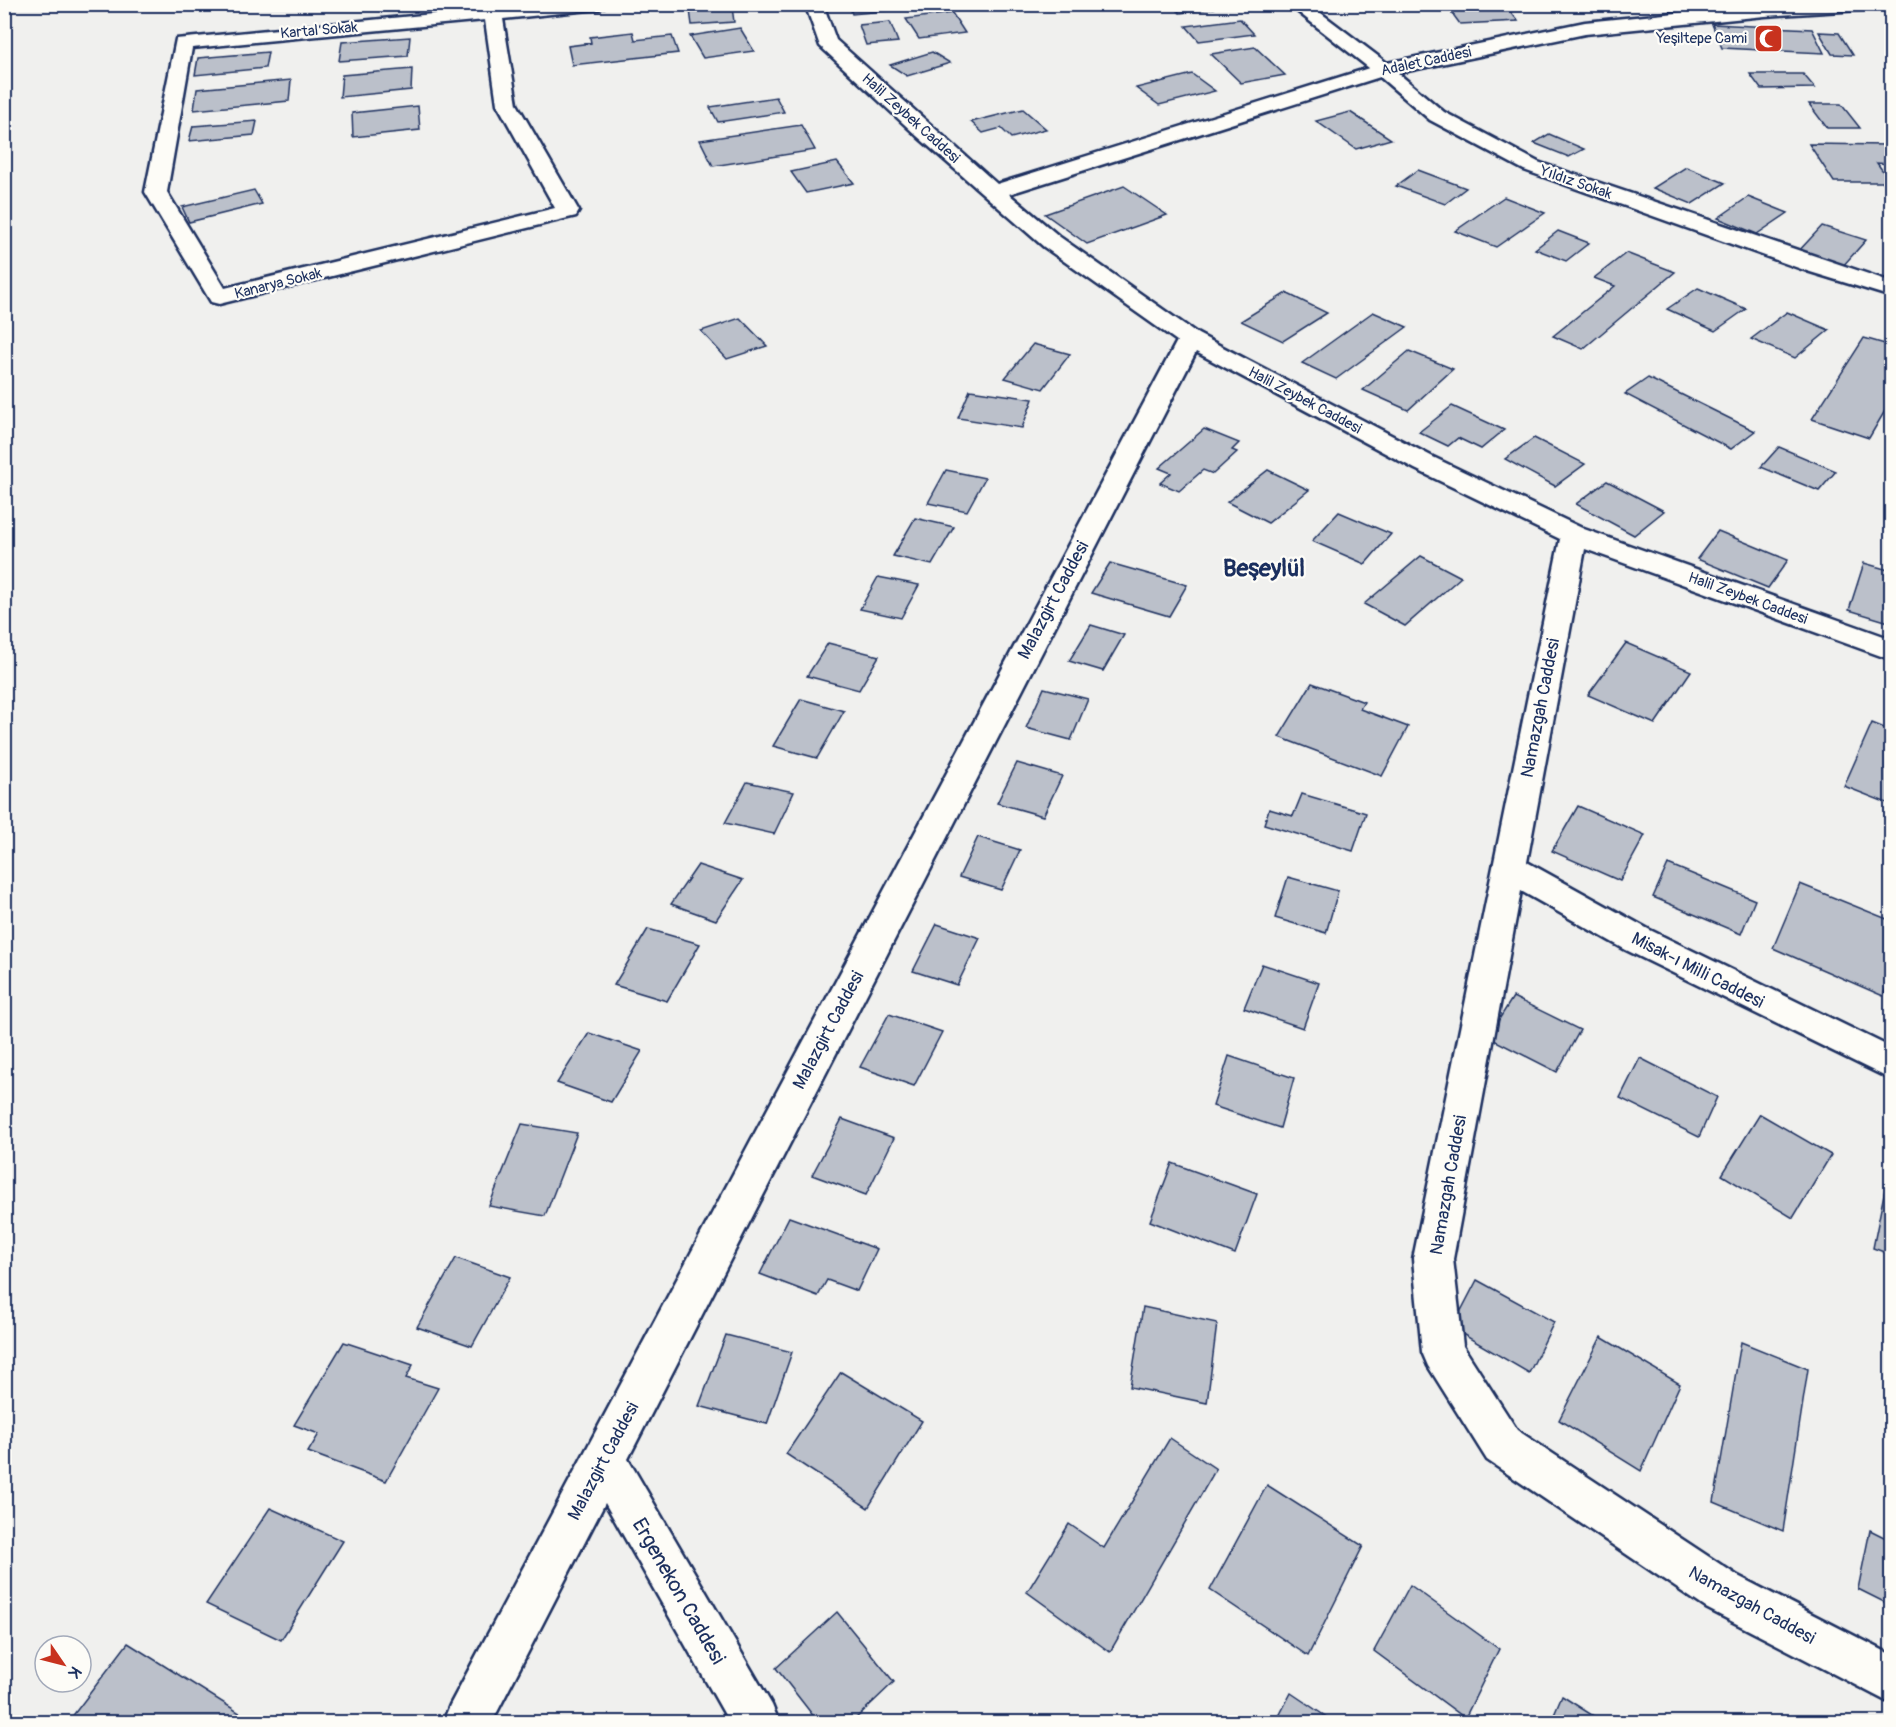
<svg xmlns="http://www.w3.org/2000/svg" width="1896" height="1727" font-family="Pangolin,sans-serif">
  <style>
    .building { fill: #bbc0ca; stroke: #1b2f5e; stroke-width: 1.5 }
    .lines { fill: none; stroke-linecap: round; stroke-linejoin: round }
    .street-casing { stroke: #1b2f5e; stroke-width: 5 }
    .street { fill: #fdfcf7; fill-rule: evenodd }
    .labels { text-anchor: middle; stroke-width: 4.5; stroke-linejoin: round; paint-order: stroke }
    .far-street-label { font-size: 15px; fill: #1b2f5e; stroke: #fdfcf7 }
    .far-poi-label { font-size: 15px; fill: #1b2f5e; stroke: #fdfcf7; text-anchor: end }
    .street-label { font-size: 18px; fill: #1b2f5e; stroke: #fdfcf7 }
    .near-street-label { font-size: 21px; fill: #1b2f5e; stroke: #fdfcf7 }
    .district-label { font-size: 24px; font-weight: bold; fill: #1b2f5e; stroke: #fdfcf7 }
  </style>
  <rect width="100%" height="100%" fill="#f0f0ee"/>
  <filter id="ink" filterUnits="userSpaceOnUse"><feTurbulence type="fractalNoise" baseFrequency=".0167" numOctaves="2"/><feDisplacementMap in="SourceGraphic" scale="12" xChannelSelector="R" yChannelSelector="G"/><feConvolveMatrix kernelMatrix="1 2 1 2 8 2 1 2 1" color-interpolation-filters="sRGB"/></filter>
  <g filter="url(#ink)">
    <g class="building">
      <path d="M849 4H900L902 9 852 14Z"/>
      <path d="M1171 4H1210L1214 8 1180 13Z"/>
      <path d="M1506 6 1518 21 1460 24 1449 9Z"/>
      <path d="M732 7 734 22 692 25 690 10Z"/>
      <path d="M952 13 965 33 919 39 906 19Z"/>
      <path d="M1240 19 1254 34 1199 41 1186 26Z"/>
      <path d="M890 22 898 42 866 45 859 25Z"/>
      <path d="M1712 24 1812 29 1824 53 1722 48Z"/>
      <path d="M740 28 754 51 703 58 690 36Z"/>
      <path d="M633 32 635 40 672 36 678 53 572 65 568 46 591 43 590 37Z"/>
      <path d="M1819 32 1839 33 1853 55 1832 54Z"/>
      <path d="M410 37 408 56 339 61 342 42Z"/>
      <path d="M1255 47 1285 75 1241 83 1211 54Z"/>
      <path d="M268 52 265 68 195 75 198 58Z"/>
      <path d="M932 52 950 63 907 76 890 65Z"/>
      <path d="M412 69 411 90 340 97 342 75Z"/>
      <path d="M1192 74 1215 91 1159 105 1136 88Z"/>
      <path d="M1750 74H1803L1815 88 1761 89Z"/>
      <path d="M291 80 289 101 194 110 197 89Z"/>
      <path d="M776 97 784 112 718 122 710 107Z"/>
      <path d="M1809 104H1841L1860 128H1827Z"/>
      <path d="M418 106 420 130 353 137 352 113Z"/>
      <path d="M1023 109 1046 129 1011 138 1001 128 983 133 971 122Z"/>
      <path d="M1350 112 1391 139 1356 149 1316 121Z"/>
      <path d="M257 121 254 135 189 141 193 126Z"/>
      <path d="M801 125 815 150 713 166 700 140Z"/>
      <path d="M1549 134 1584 149 1569 157 1534 143Z"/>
      <path d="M1809 144 1888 145 1892 150V164L1877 163 1891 182H1834Z"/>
      <path d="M837 162 854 183 806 193 791 172Z"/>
      <path d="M1686 167 1725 183 1692 204 1653 188Z"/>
      <path d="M1418 170 1466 188 1445 204 1396 186Z"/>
      <path d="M1124 186 1167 215 1087 244 1045 214Z"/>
      <path d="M254 190 262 204 189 222 182 207Z"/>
      <path d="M1504 197 1545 213 1496 247 1455 231Z"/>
      <path d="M1748 197 1788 213 1757 234 1718 218Z"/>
      <path d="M1822 226 1866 240 1842 267 1797 253Z"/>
      <path d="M1558 231 1589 243 1566 261 1535 249Z"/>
      <path d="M1626 253 1675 272 1583 349 1553 336 1615 286 1594 278Z"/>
      <path d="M1698 288 1746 309 1715 331 1667 309Z"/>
      <path d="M1286 293 1327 313 1283 341 1241 321Z"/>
      <path d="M1373 312 1407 327 1336 379 1302 363Z"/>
      <path d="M1787 312 1829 330 1795 358 1751 339Z"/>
      <path d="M740 318 767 346 727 359 701 331Z"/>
      <path d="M1864 338 1892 346V399L1869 438 1812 419Z"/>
      <path d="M1033 344 1070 354 1043 389 1005 378Z"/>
      <path d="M1409 351 1453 369 1408 410 1363 390Z"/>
      <path d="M1648 378 1755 431 1731 449 1625 394Z"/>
      <path d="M970 390 1033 399 1022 428 958 418Z"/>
      <path d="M1452 406 1504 430 1481 449 1458 438 1448 446 1419 432Z"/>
      <path d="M1204 429 1239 443 1232 450 1237 452 1213 474 1203 470 1179 491 1160 483 1171 473 1159 468Z"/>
      <path d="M1534 438 1585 464 1555 486 1505 459Z"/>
      <path d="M1779 447 1836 471 1819 491 1761 467Z"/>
      <path d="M946 470 985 478 967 511 928 503Z"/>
      <path d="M1268 470 1309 490 1268 523 1227 502Z"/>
      <path d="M1607 481 1664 511 1634 535 1576 504Z"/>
      <path d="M1339 512 1391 534 1365 564 1312 541Z"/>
      <path d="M915 518 954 527 932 565 893 556Z"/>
      <path d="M1718 531 1788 560 1768 588 1697 559Z"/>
      <path d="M1421 556 1461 577 1405 626 1364 604Z"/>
      <path d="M1110 563 1187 585 1169 616 1091 593Z"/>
      <path d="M1864 563 1892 571V623L1849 610Z"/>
      <path d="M878 577 919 585 901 618 860 609Z"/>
      <path d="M1091 625 1124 635 1103 671 1069 661Z"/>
      <path d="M828 643 879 656 859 690 807 676Z"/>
      <path d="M1626 643 1691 671 1655 724 1588 695Z"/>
      <path d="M1312 683 1364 702 1360 709 1408 727 1382 776 1279 737Z"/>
      <path d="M1044 688 1088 699 1071 740 1026 728Z"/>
      <path d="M801 699 844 711 817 758 773 746Z"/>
      <path d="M1872 723 1892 731V805L1844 786Z"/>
      <path d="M1017 763 1062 776 1043 816 997 803Z"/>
      <path d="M747 782 794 792 774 834 725 823Z"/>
      <path d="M1302 794 1366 813 1353 851 1264 824 1269 809 1293 816Z"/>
      <path d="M1578 806 1645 835 1620 881 1552 851Z"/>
      <path d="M978 837 1020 850 1001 890 959 877Z"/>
      <path d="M1668 864 1755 900 1741 934 1653 897Z"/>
      <path d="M698 865 743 880 716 920 671 904Z"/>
      <path d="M1288 877 1338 891 1326 933 1275 918Z"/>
      <path d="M1800 884 1892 921V971L1883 996 1773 948Z"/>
      <path d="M937 924 980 938 957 985 913 971Z"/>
      <path d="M648 929 700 944 667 1001 614 985Z"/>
      <path d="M1262 964 1319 983 1303 1028 1244 1008Z"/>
      <path d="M1513 997 1580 1030 1557 1072 1488 1037Z"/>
      <path d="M889 1014 942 1032 914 1086 860 1067Z"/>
      <path d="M589 1033 642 1051 611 1102 557 1083Z"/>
      <path d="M1229 1056 1294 1078 1280 1128 1213 1106Z"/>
      <path d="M1640 1058 1717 1097 1699 1137 1620 1098Z"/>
      <path d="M1760 1114 1831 1155 1793 1218 1722 1175Z"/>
      <path d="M842 1119 894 1138 866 1195 812 1175Z"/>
      <path d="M522 1124 577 1133 545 1216 489 1206Z"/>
      <path d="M1172 1163 1257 1194 1235 1254 1150 1221Z"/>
      <path d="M1888 1174 1892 1176V1255L1873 1248Z"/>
      <path d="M789 1217 877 1249 857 1291 827 1280 818 1296 760 1274Z"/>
      <path d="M456 1258 510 1277 472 1346 417 1327Z"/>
      <path d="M1477 1280 1554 1322 1529 1373 1452 1328Z"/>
      <path d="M1143 1307 1217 1323 1207 1403 1130 1387Z"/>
      <path d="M726 1335 792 1352 767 1424 699 1406Z"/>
      <path d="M1601 1337 1680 1384 1641 1471 1559 1420Z"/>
      <path d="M344 1342 413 1365 406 1378 438 1388 386 1481 308 1452 319 1434 294 1425Z"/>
      <path d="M1741 1342 1808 1369 1783 1531 1714 1502Z"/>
      <path d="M841 1372 922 1421 868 1508 786 1454Z"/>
      <path d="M1170 1438 1216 1469 1110 1652 1027 1592 1069 1524 1104 1548Z"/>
      <path d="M1267 1485 1363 1546 1308 1656 1210 1590Z"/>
      <path d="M270 1508 343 1541 281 1640 206 1604Z"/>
      <path d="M1870 1530 1892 1541V1606L1858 1589Z"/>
      <path d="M1410 1585 1499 1649 1465 1718 1374 1651Z"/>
      <path d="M837 1612 894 1682 852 1722H818L776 1668Z"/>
      <path d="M128 1643 254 1722H68Z"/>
      <path d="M1291 1693 1334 1722H1276Z"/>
      <path d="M1562 1696 1603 1722H1551Z"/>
    </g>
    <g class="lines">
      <defs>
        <g id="street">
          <path d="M486 4H504L503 7 608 4 599 9 503 19 517 104 579 211 576 216 219 304 211 302 145 192 176 39 485 9ZM485 20 497 104 555 208 225 288 167 192 192 48Z"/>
          <path d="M805 4H823L836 40 997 184 1369 68 1288 4H1309L1387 63 1585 22 1765 4H1883L1874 9 1765 16 1585 34 1398 73 1444 112 1538 162 1892 282V297L1807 271 1524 170 1430 120 1380 77 1009 194 1060 237 1198 334 1433 457 1584 529 1892 639V660L1585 549 1527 862 1650 930 1892 1048V1080L1626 950 1521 891 1453 1259 1463 1346 1517 1430 1738 1576 1892 1655V1704L1706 1608 1487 1460 1428 1366 1422 1352 1413 1259 1560 539 1415 469 1196 352 628 1459 772 1705 779 1722H729L605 1503 492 1722H443L450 1705 1177 341 1044 247 917 136 820 46Z"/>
        </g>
      </defs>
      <use href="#street" class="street-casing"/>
      <use href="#street" class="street"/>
    </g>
  </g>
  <defs>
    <symbol id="mosque-square" viewBox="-11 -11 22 22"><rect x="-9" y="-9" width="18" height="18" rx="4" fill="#c8321e" stroke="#fdfcf7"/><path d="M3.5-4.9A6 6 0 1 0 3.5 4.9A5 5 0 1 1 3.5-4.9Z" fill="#fff"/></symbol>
  </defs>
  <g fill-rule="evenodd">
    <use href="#mosque-square" x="1752" y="22" width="33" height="33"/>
  </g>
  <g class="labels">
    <g class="far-street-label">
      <text transform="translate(319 30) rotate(-5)" y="5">Kartal Sokak</text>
      <text transform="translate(1426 61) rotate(-12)" y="5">Adalet Caddesi</text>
      <text transform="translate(911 118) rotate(42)" y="5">Halil Zeybek Caddesi</text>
      <text transform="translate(1576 182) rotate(19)" y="5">Yıldız Sokak</text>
      <text transform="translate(278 283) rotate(-14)" y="5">Kanarya Sokak</text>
      <text transform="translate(1305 400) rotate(28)" y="5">Halil Zeybek Caddesi</text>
      <text transform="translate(1748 598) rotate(20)" y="5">Halil Zeybek Caddesi</text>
    </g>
    <g class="far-poi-label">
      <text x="1747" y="43">Yeşiltepe Cami</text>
    </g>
    <g class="street-label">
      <text transform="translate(1053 600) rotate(-62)" y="6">Malazgirt Caddesi</text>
      <text transform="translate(1540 708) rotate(-79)" y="6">Namazgah Caddesi</text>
      <text transform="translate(1698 970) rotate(27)" y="6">Misak-ı Milli Caddesi</text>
      <text transform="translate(828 1030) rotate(-62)" y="6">Malazgirt Caddesi</text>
      <text transform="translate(1448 1185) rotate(-80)" y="6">Namazgah Caddesi</text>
      <text transform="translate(603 1461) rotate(-62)" y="6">Malazgirt Caddesi</text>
      <text transform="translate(1752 1605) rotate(29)" y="6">Namazgah Caddesi</text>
    </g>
    <g class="near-street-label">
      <text transform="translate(679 1591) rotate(60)" y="7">Ergenekon Caddesi</text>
    </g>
    <g class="district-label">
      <text x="1264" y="576">Beşeylül</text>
    </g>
  </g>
  <rect width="1896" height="1727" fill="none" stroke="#fdfcf7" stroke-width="24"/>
  <rect x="12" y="12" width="1872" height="1703" fill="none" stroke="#1b2f5e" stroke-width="2" filter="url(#ink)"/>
  <g transform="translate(63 1664) rotate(125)"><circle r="28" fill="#fdfcf7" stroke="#a3aaba" stroke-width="1.5"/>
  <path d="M0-4.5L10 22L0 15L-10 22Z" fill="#c8321e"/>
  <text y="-9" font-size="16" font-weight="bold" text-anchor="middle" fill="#1b2f5e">K</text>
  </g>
</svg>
